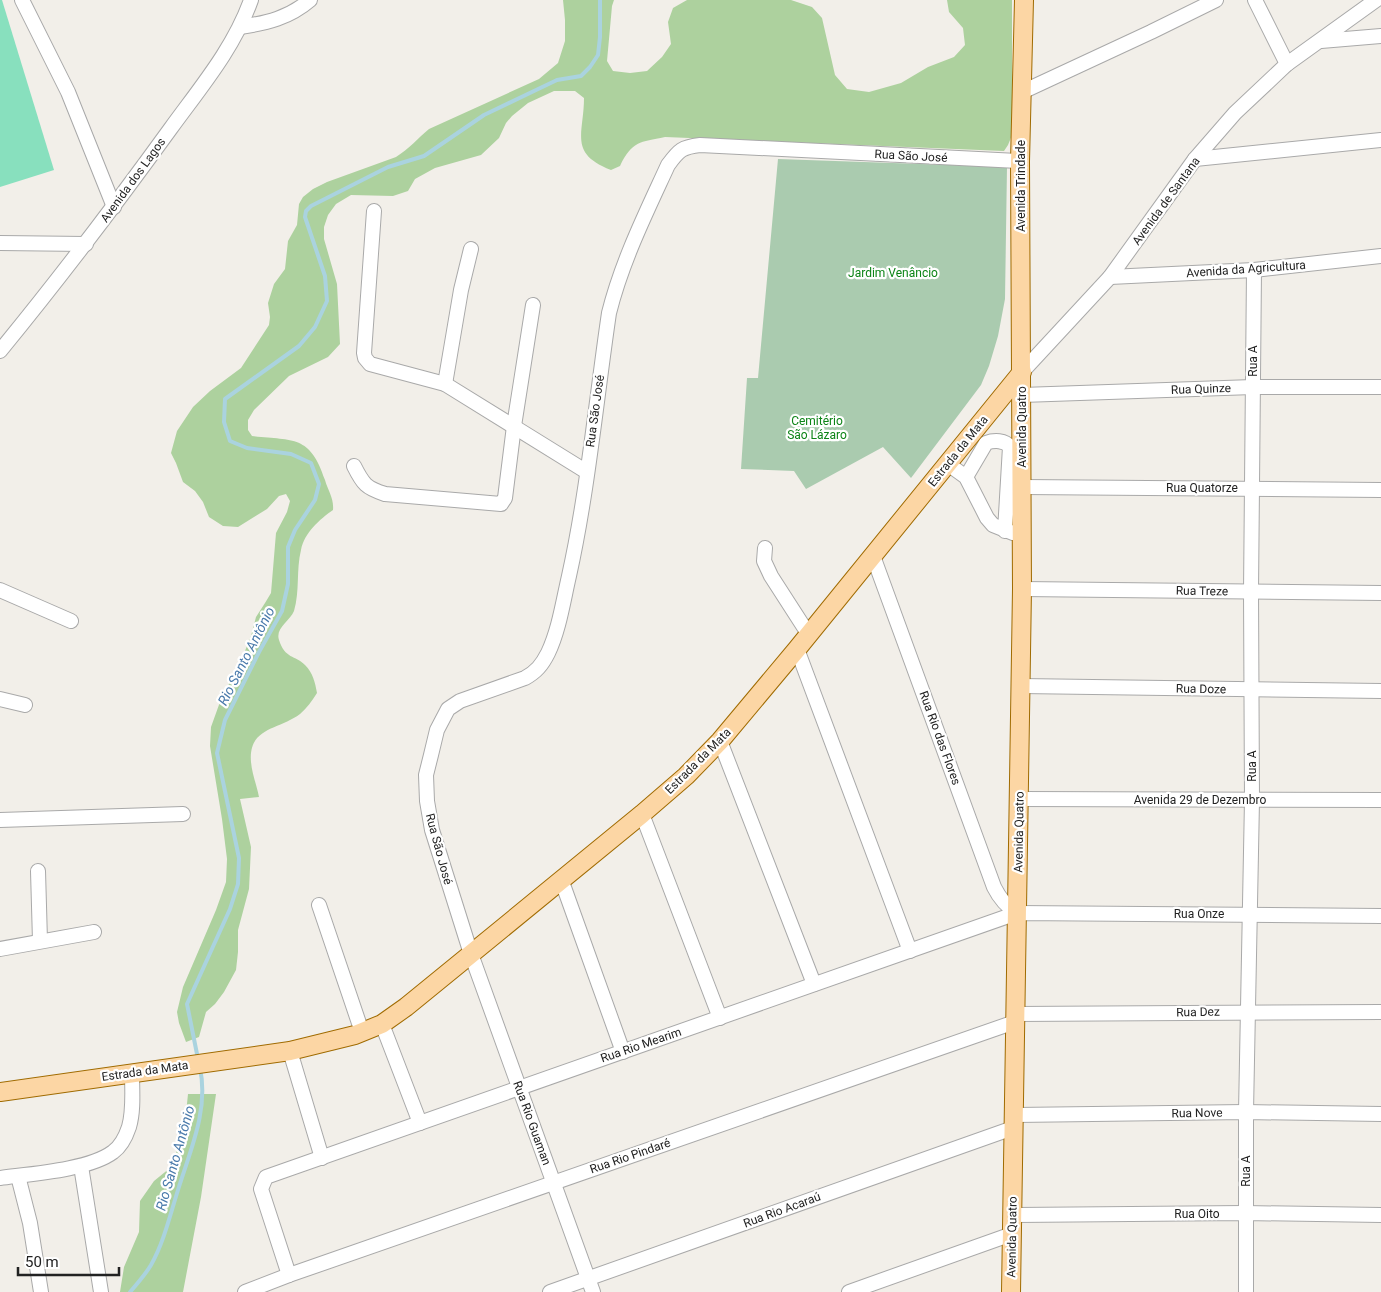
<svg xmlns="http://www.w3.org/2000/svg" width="1381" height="1292" font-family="Roboto,sans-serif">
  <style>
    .forest { fill: #add19e }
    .cemetery { fill: #aacbaf }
    .pitch { fill: #88e0be }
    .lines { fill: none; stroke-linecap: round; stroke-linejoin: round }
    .stream { stroke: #aad3df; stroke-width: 4 }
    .minor-casing { stroke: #a9a9a9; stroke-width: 16 }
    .major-casing { stroke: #a06b00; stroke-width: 20 }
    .minor { stroke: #fff; stroke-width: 14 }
    .major { stroke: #fcd6a4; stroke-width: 18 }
    .labels { text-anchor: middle; stroke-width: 4.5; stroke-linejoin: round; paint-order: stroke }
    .street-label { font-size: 12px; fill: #222; stroke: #fff }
    .park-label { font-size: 12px; fill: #0c8416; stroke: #fff }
    .water-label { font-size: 14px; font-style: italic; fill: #4a7aab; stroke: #fff }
  </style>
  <rect width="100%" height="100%" fill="#f2efe9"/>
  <g class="forest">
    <path d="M563 0H614L612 6 607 61 613 71 630 73 647 71 662 57 671 44 668 22 673 8 687 0H791L812 7 822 18 835 75 847 89 869 92 901 83 928 67 954 57 965 45 963 28 949 12 947 0H1012V135L1008 145 1004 151 665 137C640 142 632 141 620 166L611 170C568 153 584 134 584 98L575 91H554L528 103 512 116 506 123 499 138 481 155 435 168 415 179 408 191 393 196 351 195 336 204 328 215 324 227V239L337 284 340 344 328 357 289 376 254 410 248 420V430L252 436C293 441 310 434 325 480 328 491 334 498 333 510 320 519 304 533 301 550 296 570 300 591 294 611 290 621 275 628 279 640 285 659 295 655 305 665 313 673 315 682 317 693 312 701 307 708 300 714 279 730 248 727 251 762 252 774 257 786 259 797L240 799 251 847 249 889 238 930V952L236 970 224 992 215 1004 206 1012 199 1037 186 1042 179 1023 177 1012 183 987 216 910 226 882 227 859 222 819 210 746 211 727 220 702 243 656 251 636 256 617 265 603 271 593 276 533 287 512 290 501 286 494 279 496 267 509 238 527 223 526 209 517 203 502 195 491 183 482 176 463 171 453 177 431 193 407 210 391 241 368 269 325 270 317 268 303 274 284 285 269 288 241 297 225 299 204 303 197 313 189 327 182 396 157C409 149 418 138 429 129L539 79 558 63 565 41V20Z"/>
    <path d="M188 1094H216L201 1197 183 1292H120L124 1267 139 1232 140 1201 154 1181 170 1168 184 1133Z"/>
  </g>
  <path class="cemetery" d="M778 159 1007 167 1005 299 998 336 989 366 981 385 911 478 883 447 806 489 794 471 741 469 747 378H758Z"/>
  <path class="pitch" d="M0 0H2L54 170 0 187Z"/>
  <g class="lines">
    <g class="stream">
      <path d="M198 1059 187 1004 230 909 238 884 239 858 217 753 225 720 259 652 282 611 288 584V547L295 530 315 500 319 484 311 463 291 454 247 448 230 441 224 422 225 399 299 346 315 327 327 301 325 276 305 217 306 211 311 206 388 167 424 156 484 115 534 91 557 80 581 76 590 67 598 55 600 37V0"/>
      <path d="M130 1292C137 1284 145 1275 151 1265 164 1242 170 1215 178 1190 190 1151 209 1110 200 1068"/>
    </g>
    <defs>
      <g id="minor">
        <path d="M22 0 68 92 114 207"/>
        <path d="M1255 0 1287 64"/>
        <path d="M240 27C267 23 289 18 310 0"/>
        <path d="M1321 41 1381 36"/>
        <path d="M1022 92 1151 32 1216 0"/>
        <path d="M1195 159 1381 140"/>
        <path d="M374 211 364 353 365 358 370 364 445 384 587 472"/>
        <path d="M0 243 86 244"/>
        <path d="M1110 277 1254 270 1381 256"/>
        <path d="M0 351C59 279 116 204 171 128 200 88 234 48 251 0"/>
        <path d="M1022 372 1110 277 1195 159 1235 113 1287 64 1376 0"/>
        <path d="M445 384 461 290 471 249"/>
        <path d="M1022 395 1253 387H1381"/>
        <path d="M948 464 966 477 987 518 993 525 1013 533"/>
        <path d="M354 466C363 484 366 488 385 494L501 504 505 498 514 426 533 305"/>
        <path d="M966 477 986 443C994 440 1005 440 1010 447L1005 531"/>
        <path d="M1023 487 1381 490"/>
        <path d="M765 548 764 561 771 576 809 635"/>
        <path d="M873 556 994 887C1000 899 1006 906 1017 913"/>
        <path d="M1022 589 1381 593"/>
        <path d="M0 590 71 621"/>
        <path d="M797 649 910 951"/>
        <path d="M1021 686 1381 691"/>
        <path d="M0 699 25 705"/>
        <path d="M720 741 814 984"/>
        <path d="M1020 799 1381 800"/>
        <path d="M642 814 720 1018"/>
        <path d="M0 820 183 814"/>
        <path d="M38 871 40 941"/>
        <path d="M561 879 623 1052"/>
        <path d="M319 905 362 1032"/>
        <path d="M0 949 94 932"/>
        <path d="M1015 1014 1381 1012"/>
        <path d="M382 1024 420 1123"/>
        <path d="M290 1051 322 1158"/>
        <path d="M1013 1115 1246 1112 1381 1114"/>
        <path d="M81 1166 101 1292"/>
        <path d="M18 1176 30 1223 41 1292"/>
        <path d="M0 1178C30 1174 89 1170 113 1152 120 1147 126 1136 129 1127 134 1110 132 1090 132 1073"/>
        <path d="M1012 1215 1245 1213 1381 1215"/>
        <path d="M289 1275 261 1189 266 1177 1017 913 1381 916"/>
        <path d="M245 1292 289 1275 1015 1022"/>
        <path d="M550 1292 1013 1128"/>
        <path d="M593 1292 471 954 432 830 427 801 426 775 431 755 437 730 448 709 460 701 525 678C536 672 542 665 548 653 559 630 563 602 569 576 588 490 596 401 609 313 622 261 646 213 668 165 679 150 682 147 700 145L1020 161"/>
        <path d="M849 1292 1012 1234"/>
        <path d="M1246 1292V1112L1252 800 1251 592 1254 270"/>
      </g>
      <g id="major">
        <path d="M0 1092 290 1051 355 1035 382 1024 406 1007 471 954 642 814 686 776 720 741 797 649 1022 372"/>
        <path d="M1011 1292 1022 589 1020 161 1024 0"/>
      </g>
    </defs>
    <use href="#minor" class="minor-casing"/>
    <use href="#major" class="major-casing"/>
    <use href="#minor" class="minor"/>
    <use href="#major" class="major"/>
  </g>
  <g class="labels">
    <g class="street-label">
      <text transform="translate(911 156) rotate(3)" y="4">Rua São José</text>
      <text transform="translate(133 180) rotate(-54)" y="4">Avenida dos Lagos</text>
      <text transform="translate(1021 186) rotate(-90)" y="4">Avenida Trindade</text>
      <text transform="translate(1166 201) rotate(-54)" y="4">Avenida de Santana</text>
      <text transform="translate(1246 269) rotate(-4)" y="4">Avenida da Agricultura</text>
      <text transform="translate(1253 361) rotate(-90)" y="4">Rua A</text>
      <text transform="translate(1201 389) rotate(-2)" y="4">Rua Quinze</text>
      <text transform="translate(595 411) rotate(-82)" y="4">Rua São José</text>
      <text transform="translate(1022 427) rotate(-90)" y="4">Avenida Quatro</text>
      <text transform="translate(958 451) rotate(-51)" y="4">Estrada da Mata</text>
      <text x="1202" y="492">Rua Quatorze</text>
      <text transform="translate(1202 591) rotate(1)" y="4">Rua Treze</text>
      <text transform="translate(1201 689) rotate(1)" y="4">Rua Doze</text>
      <text transform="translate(940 738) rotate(70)" y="4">Rua Rio das Flores</text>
      <text transform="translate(698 761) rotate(-45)" y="4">Estrada da Mata</text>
      <text transform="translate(1252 766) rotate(-90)" y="4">Rua A</text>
      <text x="1200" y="804">Avenida 29 de Dezembro</text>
      <text transform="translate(1019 832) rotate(-89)" y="4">Avenida Quatro</text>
      <text transform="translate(439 849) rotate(75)" y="4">Rua São José</text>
      <text x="1199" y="918">Rua Onze</text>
      <text transform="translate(1198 1012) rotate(-1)" y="4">Rua Dez</text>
      <text transform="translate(641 1045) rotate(-19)" y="4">Rua Rio Mearim</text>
      <text transform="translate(145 1071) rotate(-8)" y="4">Estrada da Mata</text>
      <text transform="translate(1197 1113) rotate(-1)" y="4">Rua Nove</text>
      <text transform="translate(532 1123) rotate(70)" y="4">Rua Rio Guaman</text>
      <text transform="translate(630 1156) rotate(-19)" y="4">Rua Rio Pindaré</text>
      <text transform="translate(1246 1171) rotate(-90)" y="4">Rua A</text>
      <text transform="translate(782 1210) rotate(-20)" y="4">Rua Rio Acaraú</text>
      <text x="1197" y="1218">Rua Oito</text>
      <text transform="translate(1012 1237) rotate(-89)" y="4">Avenida Quatro</text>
    </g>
    <g class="park-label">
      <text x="893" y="277">Jardim Venâncio</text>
      <text x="817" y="425">Cemitério<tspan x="817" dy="14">São Lázaro</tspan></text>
    </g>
    <g class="water-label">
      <text transform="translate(246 656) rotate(-63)" y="5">Rio Santo Antônio</text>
      <text transform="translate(175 1158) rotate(-74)" y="5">Rio Santo Antônio</text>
    </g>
  </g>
  <path d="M18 1267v8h101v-8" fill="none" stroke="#222222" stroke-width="2.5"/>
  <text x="25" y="1267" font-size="15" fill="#222222" stroke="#ffffff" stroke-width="4" paint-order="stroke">50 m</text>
</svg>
